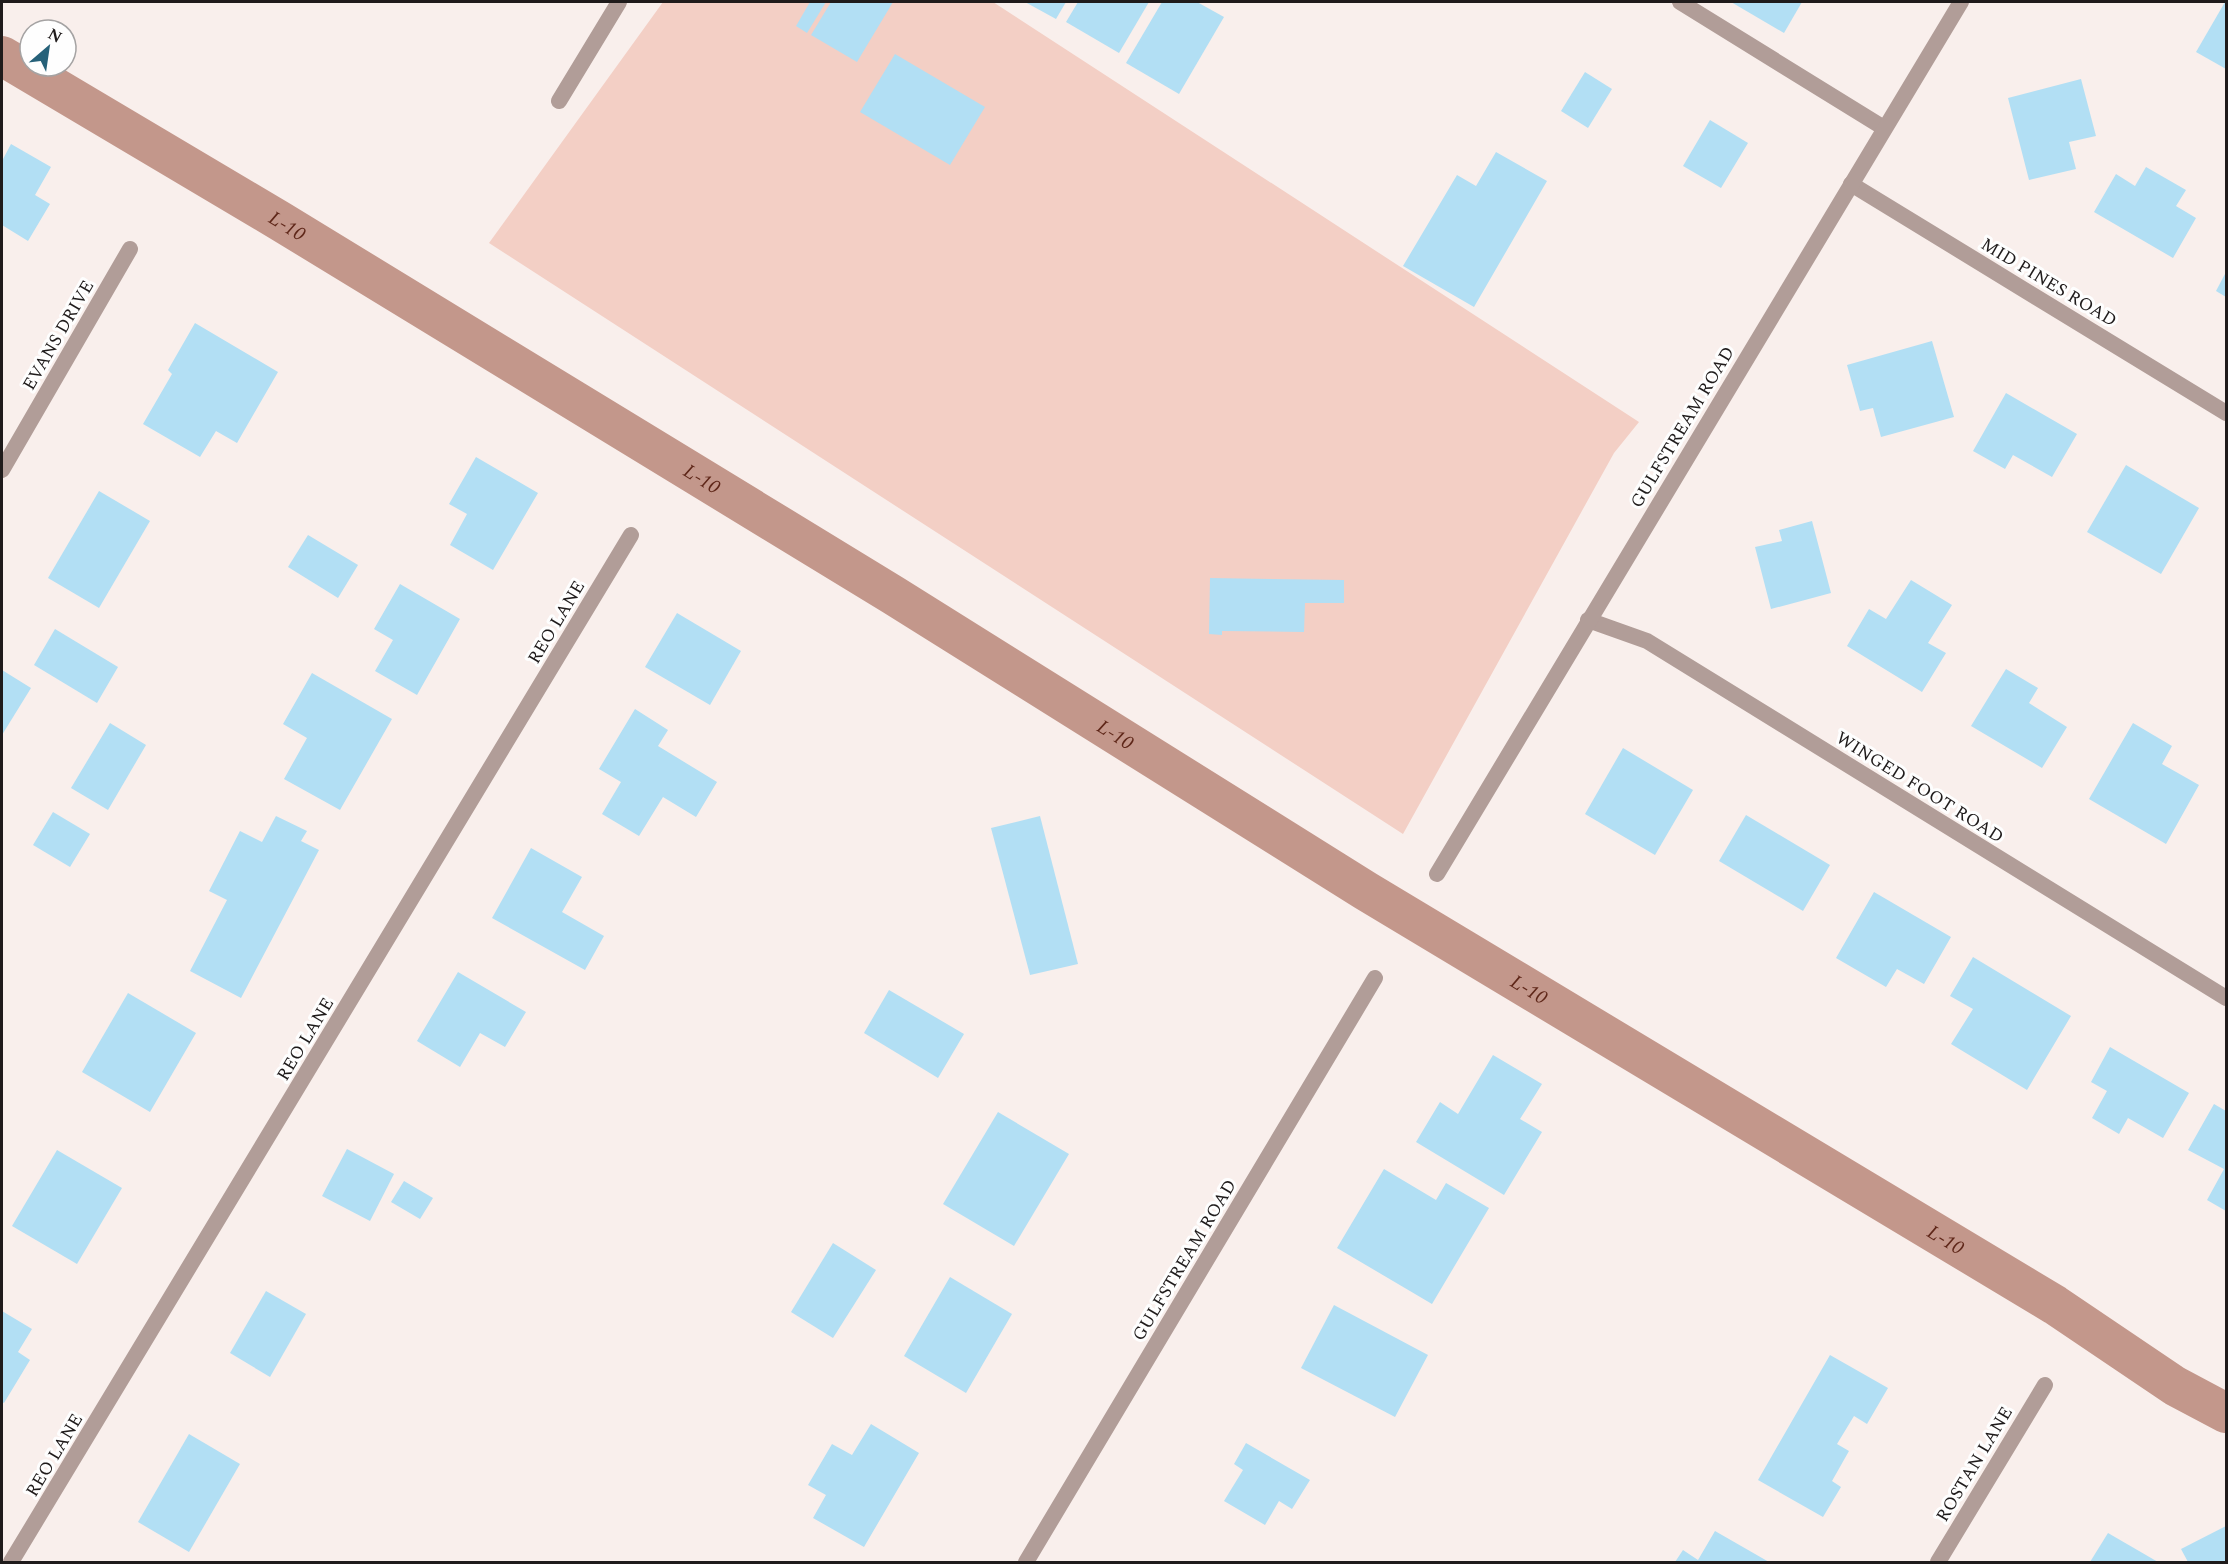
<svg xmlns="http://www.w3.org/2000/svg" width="2228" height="1564" font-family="Spectral,serif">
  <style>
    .green { fill: #f3cfc5 }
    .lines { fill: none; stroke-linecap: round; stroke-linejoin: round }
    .canal { stroke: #c3978b; stroke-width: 40 }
    .building { fill: #b2dff4 }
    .service { stroke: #b19d98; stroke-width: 16 }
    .minor { stroke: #b19d98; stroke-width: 16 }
    .labels { text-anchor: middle; stroke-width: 6; stroke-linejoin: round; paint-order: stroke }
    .street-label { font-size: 18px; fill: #1f1b1b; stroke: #fefefe }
    .water-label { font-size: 20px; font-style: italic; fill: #5f2719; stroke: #fefefe }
  </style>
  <rect width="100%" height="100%" fill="#f9efec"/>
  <path class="green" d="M663 2H993L1639 422 1614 453 1403 834 489 243Z"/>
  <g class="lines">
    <path class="canal" id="s1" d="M2 56 280 221 893 595 1366 891 2055 1305 2175 1386 2226 1413"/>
  </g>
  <g class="building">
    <path d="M810 2H826L807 33 796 26Z"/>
    <path d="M831 2H893L857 62 811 35Z"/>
    <path d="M1025 2H1066L1056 19Z"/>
    <path d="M1078 2H1149L1119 53 1066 22Z"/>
    <path d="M1162 2H1197L1224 17 1179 94 1126 63Z"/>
    <path d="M1731 2H1802L1784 33Z"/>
    <path d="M2225 2H2226V69L2196 52Z"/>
    <path d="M895 54 985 107 950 165 860 112Z"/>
    <path d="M1585 72 1612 89 1588 128 1561 111Z"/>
    <path d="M2081 79 2096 136 2069 142 2076 169 2029 180 2008 98Z"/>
    <path d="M1710 120 1748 143 1721 188 1683 166Z"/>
    <path d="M11 144 51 167 35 195 50 204 28 241 2 225V161Z"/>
    <path d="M1496 152 1547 181 1474 307 1403 266 1457 175 1476 186Z"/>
    <path d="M2146 167 2186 190 2176 206 2196 218 2173 258 2094 212 2116 174 2135 186Z"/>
    <path d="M2226 272V297L2216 291Z"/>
    <path d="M195 323 278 372 237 443 216 431 200 457 143 424 172 374 168 370Z"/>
    <path d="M1932 341 1954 417 1881 437 1873 408 1860 411 1847 365Z"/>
    <path d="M2006 393 2077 434 2052 477 2013 455 2005 469 1973 451Z"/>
    <path d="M476 457 538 493 493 570 450 545 467 514 449 504Z"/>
    <path d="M2126 465 2199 508 2161 574 2087 532Z"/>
    <path d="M99 491 150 521 99 608 48 578Z"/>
    <path d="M1812 521 1831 593 1771 609 1755 547 1782 541 1779 530Z"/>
    <path d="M308 535 358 565 338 598 288 567Z"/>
    <path d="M1210 578 1344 580V603H1305L1304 632 1222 631V635L1209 634Z"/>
    <path d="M1911 580 1952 605 1928 643 1946 653 1922 692 1847 646 1869 609 1886 619Z"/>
    <path d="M400 584 460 619 417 695 375 671 393 640 374 629Z"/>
    <path d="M677 613 741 651 710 705 645 667Z"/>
    <path d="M55 629 118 667 97 703 34 665Z"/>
    <path d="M2006 669 2038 688 2029 703 2067 727 2042 768 1971 726Z"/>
    <path d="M2 670 31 688 2 735Z"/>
    <path d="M312 673 392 719 340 810 284 779 307 738 283 724Z"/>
    <path d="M635 709 668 730 658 746 717 782 696 817 663 797 639 836 602 814 621 782 599 769Z"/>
    <path d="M110 723 146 745 108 810 71 788Z"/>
    <path d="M2133 723 2172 746 2162 764 2199 785 2166 844 2089 799Z"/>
    <path d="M1623 748 1693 790 1655 855 1585 814Z"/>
    <path d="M53 812 90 834 70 867 33 845Z"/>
    <path d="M1746 815 1830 865 1803 911 1719 861Z"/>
    <path d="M276 816 307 831 301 841 319 850 241 998 190 971 227 900 209 891 240 831 262 842Z"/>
    <path d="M1040 816 1078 964 1030 975 991 828Z"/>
    <path d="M531 848 582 877 562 912 604 936 585 970 492 918Z"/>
    <path d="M1874 892 1951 937 1924 984 1897 969 1886 987 1836 958Z"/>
    <path d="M1973 957 2071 1016 2027 1090 1951 1044 1973 1009 1950 996Z"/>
    <path d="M458 972 526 1012 505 1047 480 1033 460 1067 417 1041Z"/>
    <path d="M889 990 964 1034 938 1078 864 1033Z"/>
    <path d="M128 993 196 1033 150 1112 82 1072Z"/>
    <path d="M2110 1047 2189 1093 2163 1138 2128 1118 2119 1134 2092 1118 2107 1091 2091 1082Z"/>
    <path d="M1493 1055 1542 1084 1520 1119 1542 1132 1504 1195 1416 1142 1440 1102 1458 1114Z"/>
    <path d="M2214 1104 2226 1111V1211L2207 1200 2224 1169 2188 1150Z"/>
    <path d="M998 1112 1069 1154 1014 1246 943 1204Z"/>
    <path d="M347 1149 394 1174 370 1221 322 1196Z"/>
    <path d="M57 1150 122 1188 77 1264 12 1226Z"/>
    <path d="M1384 1169 1436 1200 1446 1183 1489 1208 1432 1304 1337 1248Z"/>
    <path d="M404 1181 433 1198 420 1219 391 1202Z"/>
    <path d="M833 1243 876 1270 833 1338 791 1312Z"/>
    <path d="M950 1277 1012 1314 966 1393 904 1356Z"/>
    <path d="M266 1291 306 1314 270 1377 230 1353Z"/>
    <path d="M1334 1305 1428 1355 1395 1417 1301 1368Z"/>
    <path d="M2 1311 32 1329 18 1352 30 1360 4 1403 2 1402Z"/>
    <path d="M1830 1355 1888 1388 1867 1424 1854 1416 1837 1444 1849 1451 1832 1481 1841 1487 1823 1517 1758 1480Z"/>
    <path d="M871 1424 919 1453 864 1547 813 1518 826 1495 808 1485 832 1444 852 1455Z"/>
    <path d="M189 1434 240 1464 189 1552 138 1522Z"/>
    <path d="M1246 1443 1310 1480 1292 1509 1279 1501 1265 1525 1224 1501 1243 1470 1234 1464Z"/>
    <path d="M2226 1526V1562H2188L2181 1549Z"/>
    <path d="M1715 1531 1769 1562H1675L1683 1550 1698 1560Z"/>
    <path d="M2108 1533 2158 1562H2090Z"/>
  </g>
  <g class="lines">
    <path class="service" d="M1680 2 1884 128"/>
    <g class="minor">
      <path d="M559 101 619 2"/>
      <path d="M1851 184 2226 413"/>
      <path d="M2 470 130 249"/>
      <path d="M1588 620 1647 641 2226 998"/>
      <path d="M1437 874 1961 2"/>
      <path d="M11 1562 631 535"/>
      <path d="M1026 1562 1375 978"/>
      <path d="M1938 1562 2045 1385"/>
    </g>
  </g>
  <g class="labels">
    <g class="street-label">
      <text transform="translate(2049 282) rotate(31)" y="6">MID PINES ROAD</text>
      <text transform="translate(58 335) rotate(-60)" y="6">EVANS DRIVE</text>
      <text transform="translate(1682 427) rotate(-59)" y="6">GULFSTREAM ROAD</text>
      <text transform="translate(556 622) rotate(-59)" y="6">REO LANE</text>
      <text transform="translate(1920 787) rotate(32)" y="6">WINGED FOOT ROAD</text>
      <text transform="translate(305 1039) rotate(-59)" y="6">REO LANE</text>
      <text transform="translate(1184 1260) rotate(-59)" y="6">GULFSTREAM ROAD</text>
      <text transform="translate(54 1455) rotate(-59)" y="6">REO LANE</text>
      <text transform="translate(1974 1464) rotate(-59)" y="6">ROSTAN LANE</text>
    </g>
    <g class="water-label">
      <text dy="7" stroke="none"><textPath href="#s1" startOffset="332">L-10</textPath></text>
      <text dy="7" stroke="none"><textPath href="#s1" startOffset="818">L-10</textPath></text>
      <text dy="7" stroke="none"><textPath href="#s1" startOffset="1304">L-10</textPath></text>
      <text dy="7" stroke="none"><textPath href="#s1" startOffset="1790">L-10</textPath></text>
      <text dy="7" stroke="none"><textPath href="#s1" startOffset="2276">L-10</textPath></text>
    </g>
  </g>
  <rect width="2228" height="1564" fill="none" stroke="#1f1b1b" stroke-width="6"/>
  <g transform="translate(48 48) rotate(29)"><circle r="28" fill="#fefefe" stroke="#a5a3a3" stroke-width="1.5"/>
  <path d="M0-4.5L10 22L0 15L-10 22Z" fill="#266179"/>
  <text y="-9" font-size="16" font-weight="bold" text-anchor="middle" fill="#1f1b1b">N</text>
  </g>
</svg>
